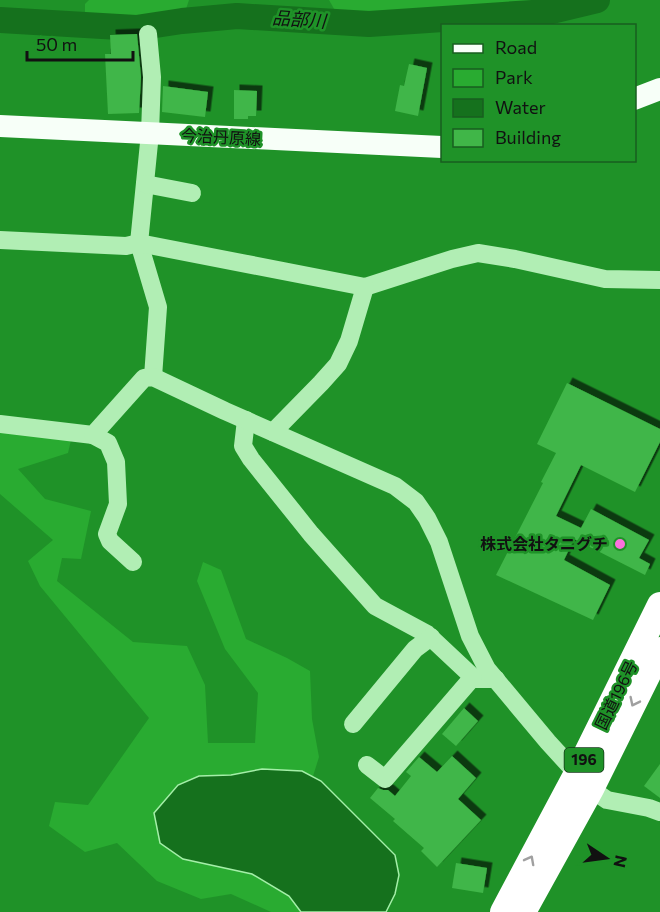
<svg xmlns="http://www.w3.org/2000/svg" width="660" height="912" font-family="Commissioner,'Noto Sans JP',sans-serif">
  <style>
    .green { fill: #29ab31 }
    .water { fill: #15711d; stroke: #a4efa8; stroke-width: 1.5 }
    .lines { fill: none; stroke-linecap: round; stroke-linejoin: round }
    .river { stroke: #15711d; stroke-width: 26 }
    .building { fill: #40b648; filter: url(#shadow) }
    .minor { stroke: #b1eeb4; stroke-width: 18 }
    .major { stroke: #f7fff8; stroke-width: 22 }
    .highway { stroke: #fff; stroke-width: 26 }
    .oneway { stroke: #a0a0a0 }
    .poi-dot { fill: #fb71dc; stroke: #1f9228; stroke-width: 2 }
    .labels { text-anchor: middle; stroke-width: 5; stroke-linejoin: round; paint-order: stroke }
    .shield { fill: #1f9228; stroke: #153818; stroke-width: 1.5 }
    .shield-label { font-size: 15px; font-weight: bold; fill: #111 }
    .street-label { font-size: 16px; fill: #111; stroke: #1f9228 }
    .poi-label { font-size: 16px; font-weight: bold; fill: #111; stroke: #1f9228; text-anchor: end }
    .water-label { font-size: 18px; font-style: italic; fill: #111; stroke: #1f9228 }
  </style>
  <defs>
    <filter id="shadow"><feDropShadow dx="5.5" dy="-5.5" stdDeviation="0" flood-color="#0009"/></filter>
  </defs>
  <rect width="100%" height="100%" fill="#1f9228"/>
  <g class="green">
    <path d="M89 0H189L186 9 136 23 85 20V4Z"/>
    <path d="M329 0H575L562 3 371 16 337 14Z"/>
    <path d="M0 431 71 440 68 453 18 469 45 499 91 511 81 559 62 558 57 581 133 642 187 646 205 685 208 743H255L258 693 225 649 197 581 203 562 221 570 246 639 287 658 310 671 312 719 319 757 304 805 333 912H271L231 894 201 899 157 881 117 843 85 852 49 826 55 802 88 805 149 718 40 586 28 561 53 540 0 494Z"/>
  </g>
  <path class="water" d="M262 769 302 771 321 781 395 855 399 875 395 894 386 912H301L289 896 252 874 183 859 160 843 154 813 178 785 199 776 231 775Z"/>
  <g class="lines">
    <path class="river" d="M0 20 136 28 182 21 237 16 369 24 547 12 597 0"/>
  </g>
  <g class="building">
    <path d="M137 34 141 77 139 113 108 114 105 54H111L110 35Z"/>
    <path d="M409 64 427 68 418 116 395 111 400 85 404 86Z"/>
    <path d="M163 86 208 92 205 117 162 112Z"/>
    <path d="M234 90 257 91 256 116H248V119H234Z"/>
    <path d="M567 383 660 429V442L635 492 581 465 556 516 581 528 591 509 649 540 639 558 650 564 645 575 574 539 564 560 610 585 593 620 496 575 543 483 541 482 556 453 537 444Z"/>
    <path d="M464 708 478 721 456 746 442 734Z"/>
    <path d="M452 756 476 778 458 799 481 820 437 867 421 851 424 848 393 821 395 819 370 798 378 788 383 790H388L395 796 411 776 406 772 419 757 437 772Z"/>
    <path d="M660 764V798L644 786Z"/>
    <path d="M456 863 487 868 483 893 452 888Z"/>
  </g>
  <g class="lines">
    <g class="minor">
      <path d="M148 34 152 77 150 133 139 243 158 307 153 377"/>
      <path d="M145 184 192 193"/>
      <path d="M0 240 126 246 139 243 365 287 452 259 478 253 515 259 605 279 660 280"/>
      <path d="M246 420 243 446 251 459 311 534 375 606 427 634 475 679H496"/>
      <path d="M0 424 93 435 144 378 153 377 225 411 395 486 416 502 427 518 439 542 470 636 487 669 548 742 591 789 607 800 649 808 660 812"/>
      <path d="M273 432 321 383 338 364 349 341 365 287"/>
      <path d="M93 435 108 443 116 462 118 504 107 534 110 541 133 562"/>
      <path d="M353 724 415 649 431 637"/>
      <path d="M367 765 385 779 473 677"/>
    </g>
    <g class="major">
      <path d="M634 99 660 89"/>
      <path d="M0 126 442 147"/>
    </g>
    <g class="highway">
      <path d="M503 912 577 773 660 605"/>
      <path d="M523 912 591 789 660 650"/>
    </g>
  </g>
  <defs><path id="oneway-chevron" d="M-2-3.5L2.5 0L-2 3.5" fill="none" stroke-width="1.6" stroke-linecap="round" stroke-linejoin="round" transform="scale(1.5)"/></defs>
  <g class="oneway">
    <use href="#oneway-chevron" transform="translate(634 702) rotate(116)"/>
    <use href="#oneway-chevron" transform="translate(530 860) rotate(-62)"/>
  </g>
  <circle class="poi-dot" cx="620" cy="544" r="6"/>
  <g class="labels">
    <rect class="shield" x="564.5" y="748" width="39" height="24" rx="4.5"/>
    <g class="shield-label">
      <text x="584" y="765">196</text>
    </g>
    <g class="street-label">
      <text transform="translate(221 137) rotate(3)" y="6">今治丹原線</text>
      <text transform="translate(616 695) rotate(-64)" y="6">国道196号</text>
    </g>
    <g class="poi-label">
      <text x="608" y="550">株式会社タニグチ</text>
    </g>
    <g class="water-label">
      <text transform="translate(299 20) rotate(4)" y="6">品部川</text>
    </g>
  </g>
  <rect x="441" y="24" width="195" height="138" fill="#1f9228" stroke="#195e1f" stroke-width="1.5"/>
  <rect x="453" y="44" width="30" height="9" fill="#f7fff8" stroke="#195e1f" stroke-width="1.5"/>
  <text x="495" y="54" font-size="18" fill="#111111">Road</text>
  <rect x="453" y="69" width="30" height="18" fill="#29ab31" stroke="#195e1f" stroke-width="1.5"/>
  <text x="495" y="84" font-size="18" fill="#111111">Park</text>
  <rect x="453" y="99" width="30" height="18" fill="#15711d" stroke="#195e1f" stroke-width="1.5"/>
  <text x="495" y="114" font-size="18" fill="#111111">Water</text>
  <rect x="453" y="129" width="30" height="18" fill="#40b648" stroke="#195e1f" stroke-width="1.5"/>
  <text x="495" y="144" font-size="18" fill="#111111">Building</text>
  <g transform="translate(606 858) rotate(103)" stroke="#1f9228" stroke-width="4.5" paint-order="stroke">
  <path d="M0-4.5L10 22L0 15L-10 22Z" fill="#111111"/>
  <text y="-9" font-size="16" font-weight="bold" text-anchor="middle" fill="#111111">N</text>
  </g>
  <path d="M27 51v9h106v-9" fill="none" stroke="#111111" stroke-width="3"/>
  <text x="36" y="51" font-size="18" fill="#111111" stroke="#1f9228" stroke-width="4.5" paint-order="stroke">50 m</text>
</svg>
